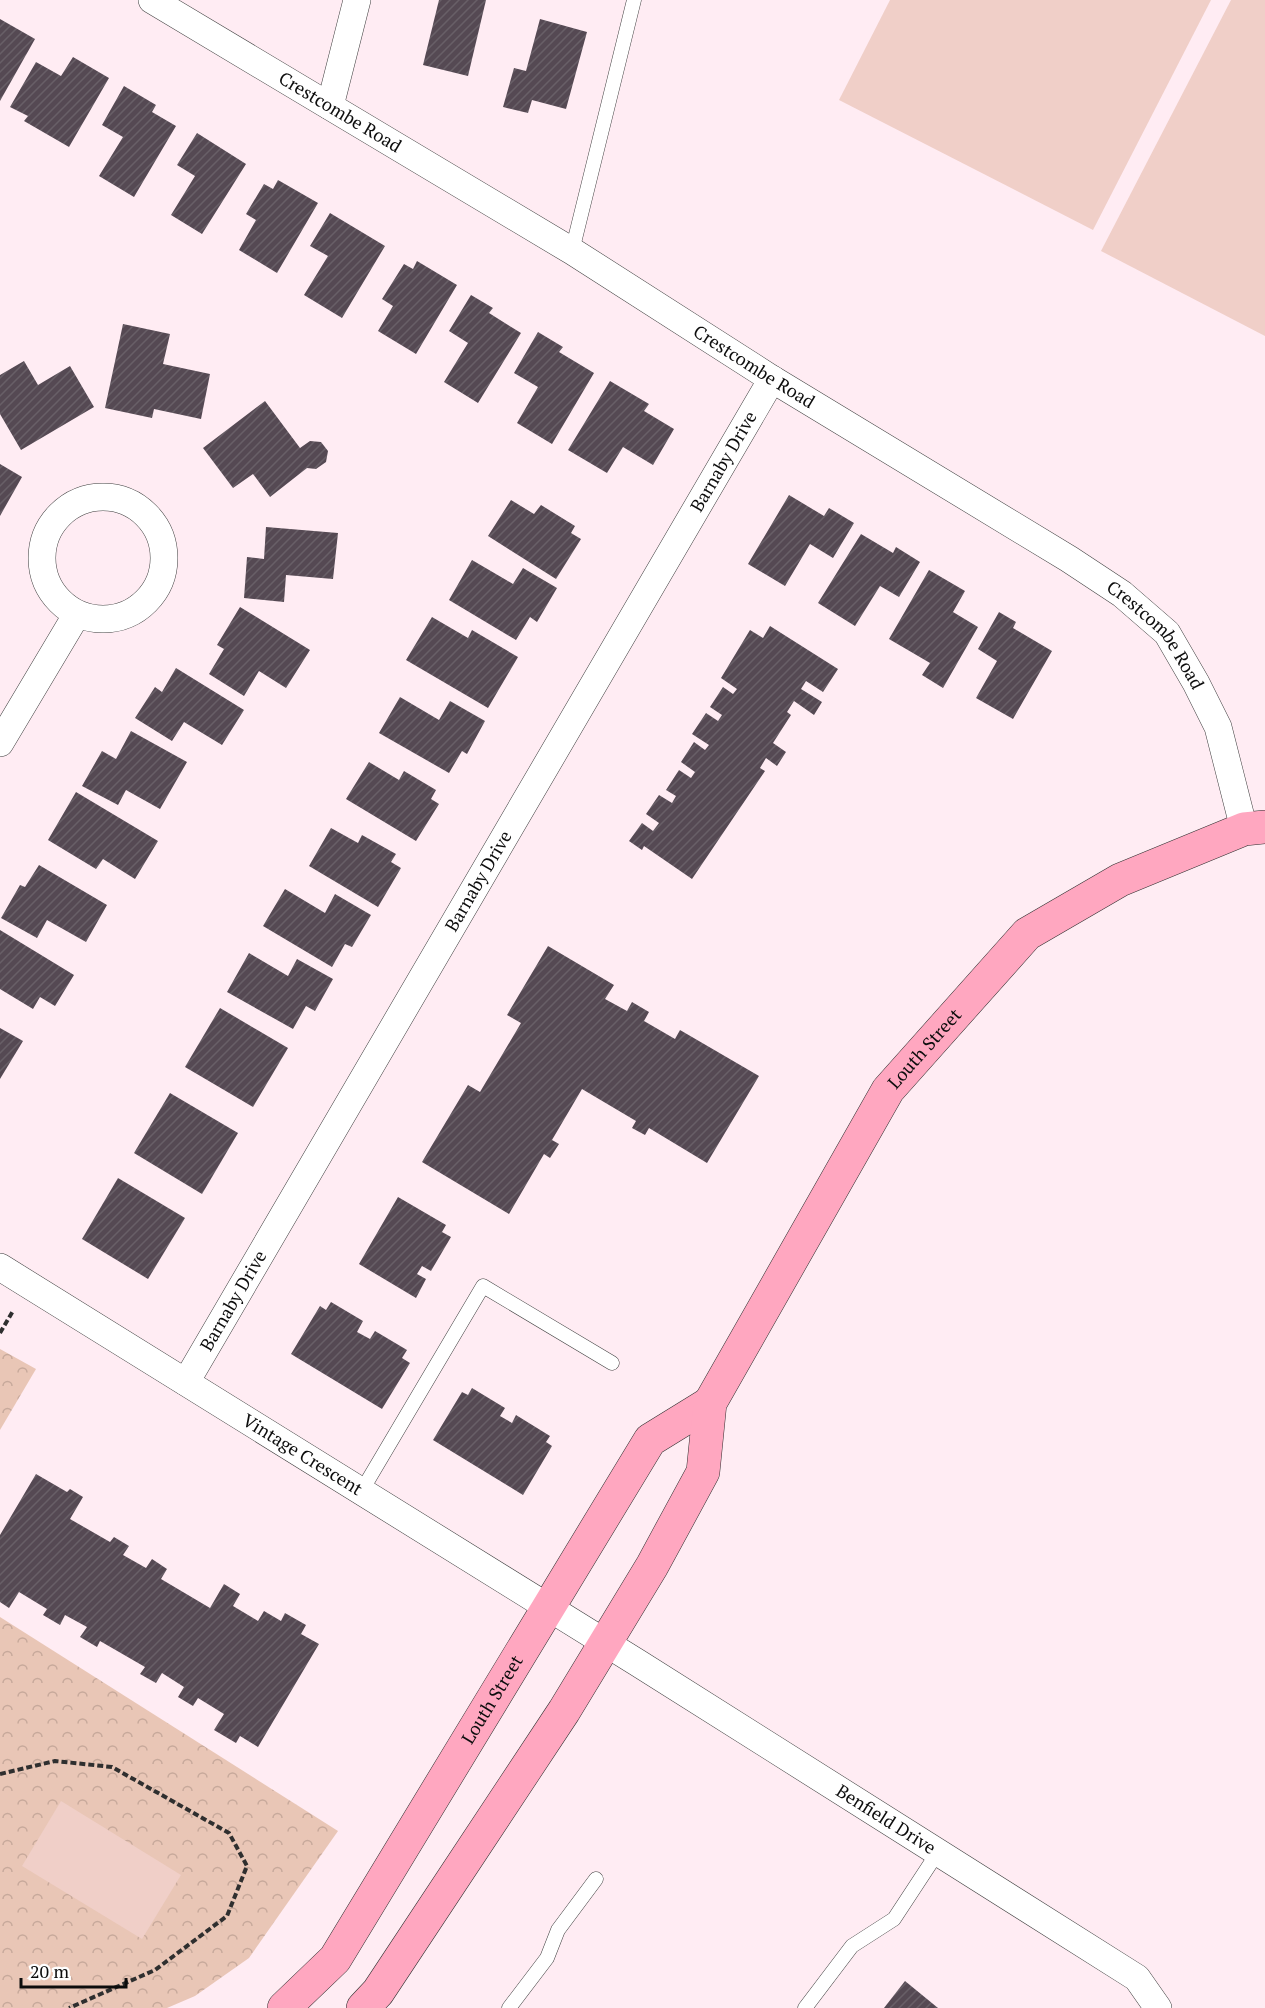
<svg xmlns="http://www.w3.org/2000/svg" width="1265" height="2008" font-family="'PT Serif',serif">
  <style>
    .park { fill: url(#park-crowns) }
    .pitch { fill: #f0cfc8 }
    .building { fill: url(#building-hatch) }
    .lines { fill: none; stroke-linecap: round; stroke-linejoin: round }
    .service-casing { stroke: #404040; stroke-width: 15 }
    .minor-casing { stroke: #404040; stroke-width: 28 }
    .secondary-casing { stroke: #2f2f2f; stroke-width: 34 }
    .path { stroke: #2f2f2f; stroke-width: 4; stroke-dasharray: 6 3; stroke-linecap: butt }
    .service { stroke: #fff; stroke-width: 14 }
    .minor { stroke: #fff; stroke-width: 27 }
    .secondary { stroke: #ffa7c0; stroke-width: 33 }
    .labels { text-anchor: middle; stroke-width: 6; stroke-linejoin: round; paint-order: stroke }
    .street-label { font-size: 18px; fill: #0d0d0d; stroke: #fff }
  </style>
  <defs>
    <pattern id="park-crowns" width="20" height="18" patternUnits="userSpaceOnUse" patternTransform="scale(1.5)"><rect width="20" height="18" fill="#e9c6b6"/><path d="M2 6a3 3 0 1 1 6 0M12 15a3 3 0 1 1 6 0" fill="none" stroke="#c7a99b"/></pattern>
    <pattern id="building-hatch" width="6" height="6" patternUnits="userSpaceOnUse" patternTransform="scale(1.5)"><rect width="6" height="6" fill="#554953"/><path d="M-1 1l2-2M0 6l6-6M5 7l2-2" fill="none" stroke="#685f67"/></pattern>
  </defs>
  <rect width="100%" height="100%" fill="#ffecf3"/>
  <g class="park">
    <path d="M0 1349 36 1369 0 1430Z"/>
    <path d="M0 1617 338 1831 249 1958 195 1996 167 2008H0Z"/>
  </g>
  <g class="pitch">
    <path d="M890 0H1211L1093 230 839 100Z"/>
    <path d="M1231 0H1265V336L1101 251Z"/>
    <path d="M61 1801 181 1875 142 1939 22 1866Z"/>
  </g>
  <g class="building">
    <path d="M439 0H486L468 76 423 65Z"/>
    <path d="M0 19 35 39 0 101Z"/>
    <path d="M540 19 587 32 566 109 532 100 528 113 503 107 514 68 526 71Z"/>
    <path d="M73 57 109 78 69 147 24 121 28 116 10 107 36 62 61 76Z"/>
    <path d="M124 86 156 105 152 112 176 126 134 197 99 176 123 137 102 125Z"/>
    <path d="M197 133 246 164 202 234 171 215 195 176 177 165Z"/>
    <path d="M278 180 318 203 277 273 239 250 256 220 246 214 264 184 273 189Z"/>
    <path d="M330 213 385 246 342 318 304 295 328 256 310 246Z"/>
    <path d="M417 261 457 285 416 354 378 331 393 306 382 299 404 264 413 269Z"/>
    <path d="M471 295 493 308 489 313 521 333 478 403 444 382 468 343 449 331Z"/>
    <path d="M123 324 170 334 163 364 210 374 201 419 154 409 152 418 105 408Z"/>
    <path d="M538 332 563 347 559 352 594 373 552 444 517 423 538 387 514 373Z"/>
    <path d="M24 361 38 385 70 366 94 407 21 450 0 414V375Z"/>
    <path d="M610 381 649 404 644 411 674 429 653 465 623 447 607 473 568 450Z"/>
    <path d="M265 401 300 448 310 441 321 442 328 451 326 462 316 469 307 468 270 497 253 474 233 488 203 448Z"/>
    <path d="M0 464 22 477 0 516Z"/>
    <path d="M789 495 824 516 829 508 854 523 833 558 810 544 785 586 748 564Z"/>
    <path d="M511 500 534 514 541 505 575 526 571 533 581 539 556 579 488 536Z"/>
    <path d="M266 527 338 533 333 579 286 575 284 602 244 598 247 557 264 559Z"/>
    <path d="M861 534 893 553 896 547 920 562 899 597 880 586 855 626 818 603Z"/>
    <path d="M472 560 513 584 523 568 557 588 537 622 530 617 516 640 449 600Z"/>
    <path d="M929 570 965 591 953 612 978 627 943 688 922 675 930 663 889 639Z"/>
    <path d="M240 607 310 650 286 688 259 671 244 696 209 674 224 649 217 645Z"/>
    <path d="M999 612 1016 622 1013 628 1052 651 1013 719 976 698 997 661 978 649Z"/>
    <path d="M432 617 468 638 472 630 518 657 488 708 406 660Z"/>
    <path d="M770 626 838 669 823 692 806 681 801 689 822 702 814 715 794 701 787 712 791 715 773 743 786 752 777 766 766 758 760 768 765 771 692 879 644 846 642 850 629 841 642 823 653 831 659 823 646 814 659 795 672 803 676 796 666 790 679 770 691 778 695 772 681 762 694 742 705 750 709 745 692 734 706 713 718 721 722 715 710 707 723 687 733 694 737 689 721 678 750 630 763 638Z"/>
    <path d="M176 668 244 710 222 745 184 722 172 741 135 718 155 687 162 692Z"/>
    <path d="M400 697 439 720 450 701 485 721 467 754 462 751 449 773 379 733Z"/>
    <path d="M131 731 187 762 160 809 126 790 118 805 82 786 102 751 116 759Z"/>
    <path d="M369 762 399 780 404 771 436 790 431 799 439 804 416 841 346 799Z"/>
    <path d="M76 792 158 841 135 879 103 859 96 869 48 840Z"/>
    <path d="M331 828 358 843 362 835 396 854 391 862 401 868 378 907 309 866Z"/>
    <path d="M39 865 107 905 86 942 47 920 37 938 1 918 20 885 25 887Z"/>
    <path d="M285 889 325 913 335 894 371 915 352 947 345 944 332 967 263 926Z"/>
    <path d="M0 930 74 975 55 1006 40 997 33 1009 0 989Z"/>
    <path d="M548 946 614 985 605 999 627 1011 632 1002 649 1012 644 1021 675 1039 680 1030 759 1076 707 1163 649 1128 645 1135 632 1128 636 1121 582 1089 552 1140 559 1144 550 1158 544 1154 509 1214 422 1162 468 1085 480 1092 521 1023 507 1015Z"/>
    <path d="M249 953 288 976 297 959 333 979 315 1011 306 1006 293 1029 227 992Z"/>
    <path d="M220 1008 288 1048 253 1107 185 1067Z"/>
    <path d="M0 1028 23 1041 0 1079Z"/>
    <path d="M170 1093 238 1133 202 1194 134 1153Z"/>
    <path d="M118 1178 185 1218 148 1279 82 1239Z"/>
    <path d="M398 1197 446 1225 442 1232 451 1237 431 1271 422 1266 417 1274 426 1279 416 1298 359 1264Z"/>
    <path d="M331 1302 363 1321 357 1332 370 1339 375 1331 407 1350 402 1358 410 1363 382 1409 291 1354 320 1306 326 1310Z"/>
    <path d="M472 1388 505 1408 500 1416 512 1423 516 1415 550 1436 546 1442 552 1446 523 1495 433 1440 462 1392 468 1395Z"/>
    <path d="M36 1474 67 1492 70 1489 83 1497 70 1519 110 1542 114 1537 129 1546 123 1555 146 1568 152 1559 167 1569 161 1579 210 1608 224 1584 240 1594 233 1606 258 1621 264 1611 281 1621 285 1613 306 1625 301 1634 319 1644 258 1747 240 1736 236 1743 214 1730 224 1714 198 1698 193 1706 178 1697 184 1687 162 1673 156 1683 140 1674 145 1667 100 1641 97 1647 80 1637 87 1627 65 1615 60 1625 43 1615 47 1609 19 1592 9 1608 0 1602V1535Z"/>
    <path d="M905 1981 938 2008H884Z"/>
  </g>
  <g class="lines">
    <defs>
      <g id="service">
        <path d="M572 251 634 0"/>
        <path d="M361 1492 483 1286 612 1363"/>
        <path d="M509 2008 547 1958 558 1930 596 1879"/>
        <path d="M805 2008 852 1946 894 1919 938 1852"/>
      </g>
      <g id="minor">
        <path id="s1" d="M152 0 572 251 772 379 1069 559 1122 594 1167 633 1196 683 1218 727 1244 829"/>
        <path d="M330 106 357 0"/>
        <circle cx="103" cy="558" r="61"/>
        <path d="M0 743 77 614"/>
        <path id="s2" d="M0 1267 638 1663 1137 1978 1158 2008"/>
        <path id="s3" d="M186 1382 772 379"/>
      </g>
      <g id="secondary">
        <path id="s4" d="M284 2008 335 1959 650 1440 710 1403"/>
        <path id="s5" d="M363 2008 378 1992 564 1711 652 1566 703 1472 710 1403 888 1090 1027 934 1120 880 1244 829 1265 827"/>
      </g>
    </defs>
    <use href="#service" class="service-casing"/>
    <use href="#minor" class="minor-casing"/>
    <use href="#secondary" class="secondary-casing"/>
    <g class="path">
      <path d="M0 1333 13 1311"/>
      <path d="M0 1774 55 1761 112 1767 229 1833 247 1866 227 1916 155 1970 69 2008"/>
    </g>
    <use href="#service" class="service"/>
    <use href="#minor" class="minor"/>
    <use href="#secondary" class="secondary"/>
  </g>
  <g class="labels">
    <g class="street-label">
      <text dy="6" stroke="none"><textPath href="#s1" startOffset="219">Crestcombe Road</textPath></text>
      <text dy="6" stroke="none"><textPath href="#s1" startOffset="705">Crestcombe Road</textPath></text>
      <text dy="6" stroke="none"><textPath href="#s3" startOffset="1066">Barnaby Drive</textPath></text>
      <text dy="6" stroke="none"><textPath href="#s1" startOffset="1191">Crestcombe Road</textPath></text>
      <text dy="6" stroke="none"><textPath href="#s3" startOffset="580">Barnaby Drive</textPath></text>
      <text dy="6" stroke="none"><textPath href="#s5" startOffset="1120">Louth Street</textPath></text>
      <text dy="6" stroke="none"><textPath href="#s3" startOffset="94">Barnaby Drive</textPath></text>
      <text dy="6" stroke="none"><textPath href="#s2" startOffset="356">Vintage Crescent</textPath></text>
      <text dy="6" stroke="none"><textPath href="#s4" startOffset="374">Louth Street</textPath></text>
      <text dy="6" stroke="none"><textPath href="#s2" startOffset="1044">Benfield Drive</textPath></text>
    </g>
  </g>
  <path d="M21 1978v9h105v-9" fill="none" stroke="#0d0d0d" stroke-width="3"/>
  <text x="30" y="1978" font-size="18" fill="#0d0d0d" stroke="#ffffff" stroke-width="4.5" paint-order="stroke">20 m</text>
</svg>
